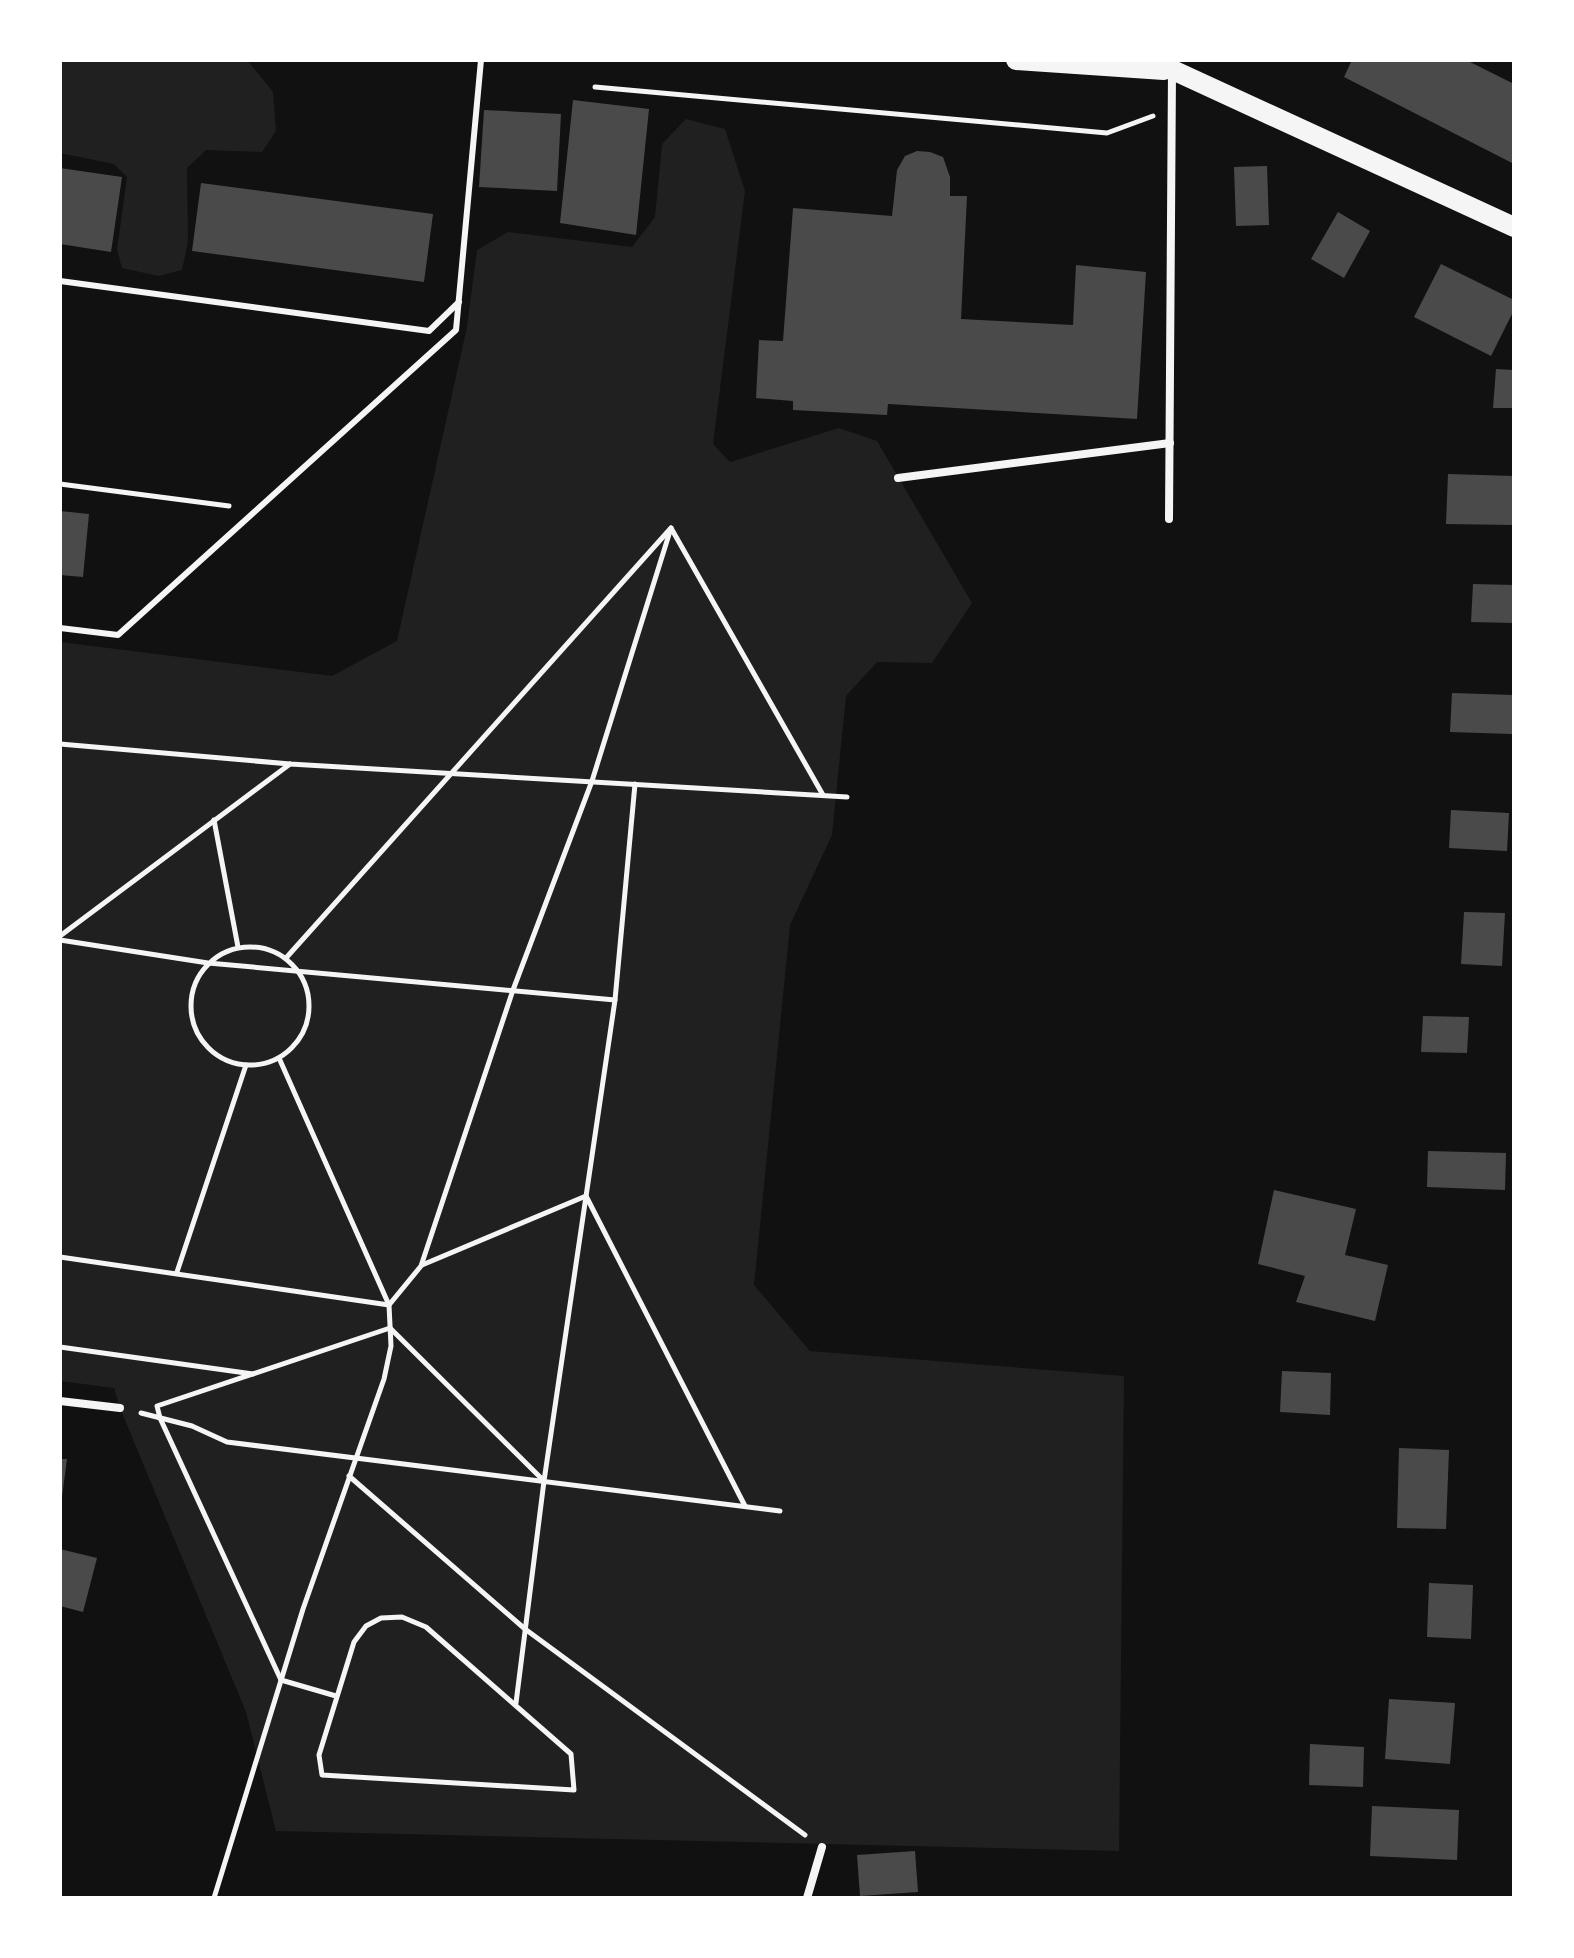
<svg xmlns="http://www.w3.org/2000/svg" width="1574" height="1958" font-family="Inter,sans-serif">
  <style>
    .green { fill: #202020 }
    .building { fill: #4a4a4a }
    .lines { fill: none; stroke-linecap: round; stroke-linejoin: round }
    .path { stroke: #f5f5f5; stroke-width: 5 }
    .service { stroke: #f5f5f5; stroke-width: 6 }
    .minor { stroke: #f5f5f5; stroke-width: 8 }
    .primary { stroke: #f5f5f5; stroke-width: 20 }
  </style>
  <rect width="100%" height="100%" fill="#111"/>
  <g class="green">
    <path d="M60 60H247L273 92 276 131 262 152 206 150 187 168 188 242 182 270 158 276 122 268 117 250 127 177 114 164 60 153Z"/>
    <path d="M686 119 725 129 745 191 713 444 730 462 839 428 877 441 972 603 932 663 877 662 846 696 832 835 790 925 754 1285 810 1351 1124 1376 1119 1851 276 1831 246 1712 120 1408 114 1388 60 1381V642L332 676 397 641 467 327 477 250 508 232 632 247 655 217 662 144Z"/>
  </g>
  <g class="building">
    <path d="M1352 60H1466L1514 84V164L1344 77Z"/>
    <path d="M573 100 649 109 636 235 560 223Z"/>
    <path d="M484 110 561 114 557 191 479 187Z"/>
    <path d="M917 151 930 152 943 157 950 177V196H967L961 319 1073 325 1076 265 1146 272 1137 419 888 404 887 415 793 410V401L756 398 759 340 783 341 793 208 892 216 897 170 905 156Z"/>
    <path d="M1267 166 1269 225 1236 226 1234 167Z"/>
    <path d="M60 168 122 177 111 252 60 244Z"/>
    <path d="M201 183 433 214 424 282 192 251Z"/>
    <path d="M1338 212 1370 231 1344 278 1311 259Z"/>
    <path d="M1441 264 1514 300V310L1491 356 1414 317Z"/>
    <path d="M1496 369 1514 370V408H1493Z"/>
    <path d="M1448 474 1514 476 1513 525 1446 524Z"/>
    <path d="M60 511 89 514 83 577 60 575Z"/>
    <path d="M1473 584 1514 585V623L1471 622Z"/>
    <path d="M1452 693 1514 695 1512 734 1450 732Z"/>
    <path d="M1451 810 1509 813 1507 851 1449 848Z"/>
    <path d="M1464 912 1505 913 1502 966 1461 964Z"/>
    <path d="M1423 1016 1469 1017 1467 1053 1421 1052Z"/>
    <path d="M1428 1151 1506 1153 1505 1190 1427 1187Z"/>
    <path d="M1274 1190 1356 1209 1345 1255 1388 1265 1375 1321 1296 1302 1305 1276 1258 1264Z"/>
    <path d="M1282 1371 1331 1373 1330 1415 1280 1412Z"/>
    <path d="M1399 1448 1449 1450 1446 1529 1397 1528Z"/>
    <path d="M60 1459H67L62 1497H60Z"/>
    <path d="M60 1549 97 1558 83 1612 60 1606Z"/>
    <path d="M1429 1583 1473 1585 1471 1639 1427 1637Z"/>
    <path d="M1389 1699 1455 1703 1450 1764 1385 1759Z"/>
    <path d="M1310 1744 1364 1747 1363 1787 1309 1785Z"/>
    <path d="M1372 1806 1459 1810 1457 1860 1370 1856Z"/>
    <path d="M915 1851 918 1892 860 1896 857 1855Z"/>
  </g>
  <g class="lines">
    <g class="path">
      <path d="M595 87 1107 133 1153 116"/>
      <path d="M60 484 229 506"/>
      <path d="M60 744 290 764 847 797"/>
      <path d="M214 820 238 947"/>
      <path d="M60 936 290 764"/>
      <path d="M60 940 208 963 615 1000"/>
      <circle cx="250" cy="1006" r="59"/>
      <path d="M286 958 671 528 823 795"/>
      <path d="M60 1257 389 1305 421 1266 513 990 592 781 671 528"/>
      <path d="M422 1265 586 1196 745 1506"/>
      <path d="M177 1272 246 1065"/>
      <path d="M60 1347 253 1374"/>
      <path d="M141 1413 192 1426 227 1442 780 1511"/>
      <path d="M349 1476 525 1629 805 1835"/>
      <path d="M402 1617 426 1627 571 1754 574 1790 322 1775 319 1755 354 1642 366 1626 381 1618Z"/>
      <path d="M336 1696 281 1680 160 1418 157 1406 390 1328 544 1481"/>
      <path d="M516 1703 544 1481 615 1000 635 784"/>
      <path d="M214 1898 303 1609 384 1379 391 1346 389 1305 279 1058"/>
    </g>
    <g class="service">
      <path d="M60 281 429 331 459 302"/>
      <path d="M60 628 118 635 456 330 481 60"/>
    </g>
    <g class="minor">
      <path d="M898 478 1170 443"/>
      <path d="M1169 519 1172 72"/>
      <path d="M60 1401 120 1408"/>
      <path d="M807 1898 822 1847"/>
    </g>
    <g class="primary">
      <path d="M1016 60 1164 70"/>
      <path d="M1151 60 1514 227"/>
    </g>
  </g>
  <rect width="1574" height="1958" fill="none" stroke="#ffffff" stroke-width="124"/>
</svg>
